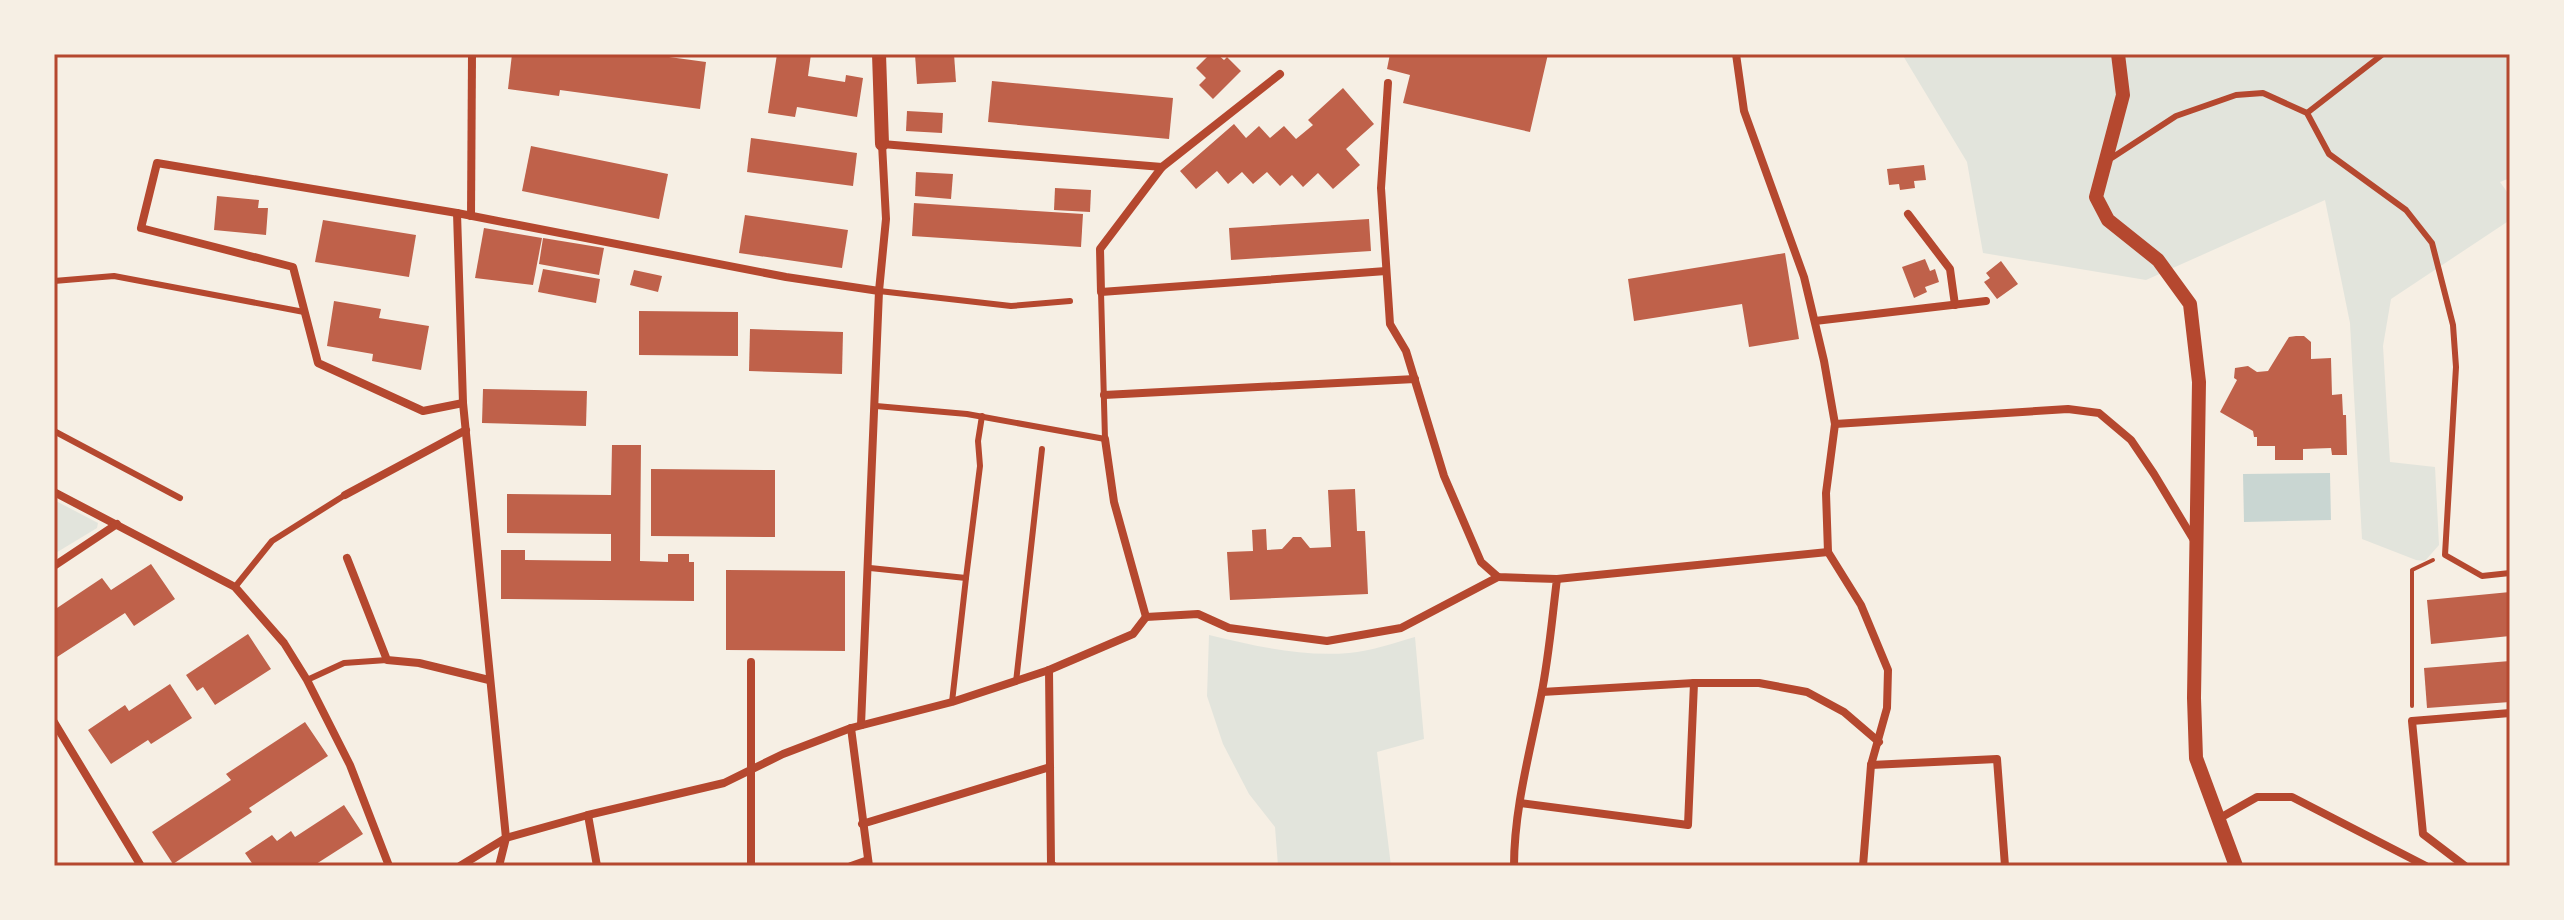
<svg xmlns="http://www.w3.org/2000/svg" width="2564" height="920" font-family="'Roboto Condensed',sans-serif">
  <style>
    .green { fill: #e2e4dc }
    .water { fill: #c9d6d2 }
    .building { fill: #bf614a }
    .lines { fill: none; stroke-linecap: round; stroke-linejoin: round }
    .path { stroke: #b5482f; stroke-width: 4 }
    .service { stroke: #b5482f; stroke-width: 6 }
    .minor { stroke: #b5482f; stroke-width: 8 }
    .tertiary { stroke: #b5482f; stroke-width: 14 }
    .neatline { fill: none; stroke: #b5482f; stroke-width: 3 }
  </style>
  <rect width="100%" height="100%" fill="#f6efe4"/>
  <g class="green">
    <path d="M1902 54H2510V178L2500 182 2510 196V220L2391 299 2383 346 2390 462 2435 467 2439 545 2425 561 2416 560 2362 539 2350 323 2325 200 2146 280 1983 253 1967 162Z"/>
    <path d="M54 500 98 523 97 528 54 554Z"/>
    <path d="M1209 635C1255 646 1301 657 1349 653 1371 651 1394 643 1415 637L1424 739 1377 752 1391 866H1278L1275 827 1249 794 1223 744 1207 696Z"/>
  </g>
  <path class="water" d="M2330 473 2331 520 2244 522 2243 474Z"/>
  <g class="building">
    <path d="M512 54H647L706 62 700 109 560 90 559 96 508 89Z"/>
    <path d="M777 54H811L808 76 845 82 846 75 863 78 857 117 797 107 795 117 768 113Z"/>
    <path d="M915 54H954L956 82 917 84Z"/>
    <path d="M1210 54H1217L1224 60 1227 57 1241 71 1213 99 1199 85 1206 78 1196 68Z"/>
    <path d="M1390 54H1548L1530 132 1403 103 1410 75 1387 69Z"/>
    <path d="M992 81 1173 98 1169 139 988 122Z"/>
    <path d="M1343 88 1374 124 1346 149 1360 165 1333 189 1318 173 1303 187 1292 175 1280 186 1267 172 1253 184 1242 172 1228 184 1217 171 1196 189 1180 171 1234 124 1246 138 1259 126 1270 138 1284 126 1296 139 1313 125 1308 120Z"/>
    <path d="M907 111 943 113 942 133 906 131Z"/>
    <path d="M751 138 857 153 853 186 747 172Z"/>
    <path d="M531 146 668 174 659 219 522 191Z"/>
    <path d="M1924 165 1926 180 1914 181 1915 188 1900 190 1899 184 1889 185 1887 169Z"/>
    <path d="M916 172 953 174 951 199 915 196Z"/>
    <path d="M1055 188 1091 190 1090 212 1054 210Z"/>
    <path d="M217 196 259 200 258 208H268L266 235 214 230Z"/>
    <path d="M914 203 1083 214 1081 247 912 236Z"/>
    <path d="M745 215 848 230 842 268 739 253Z"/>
    <path d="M1369 219 1371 251 1231 260 1229 228Z"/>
    <path d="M323 220 416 235 409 277 315 262Z"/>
    <path d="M484 228 542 238 533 285 475 278Z"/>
    <path d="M543 238 604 248 599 275 539 264Z"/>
    <path d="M1785 253 1799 339 1749 347 1742 304 1634 321 1628 279Z"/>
    <path d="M1925 259 1930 271 1935 269 1939 282 1925 287 1927 292 1914 298 1902 267Z"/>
    <path d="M2001 261 2018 284 1997 299 1984 282 1990 278 1986 273Z"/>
    <path d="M543 269 600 279 596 303 538 292Z"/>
    <path d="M634 270 662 276 658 292 630 285Z"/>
    <path d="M334 301 381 309 379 318 429 326 421 370 372 361 373 354 327 346Z"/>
    <path d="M639 311 738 312V356L639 355Z"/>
    <path d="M750 329 843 332 842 374 749 371Z"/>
    <path d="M2296 336H2304L2311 342V359L2331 358 2332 395 2342 394 2343 415H2346L2347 455H2332L2331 448 2303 449V460H2275V446H2257V437H2254L2253 431 2220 412 2237 380 2234 378 2235 368 2248 366 2257 372 2268 371 2289 337Z"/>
    <path d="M483 389 587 391 586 426 482 423Z"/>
    <path d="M612 445H641L640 561 668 562V554H689V562H694V601L501 599V550H525V560L611 561V534L507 533V494L611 495Z"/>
    <path d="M651 469 775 470V537L651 536Z"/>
    <path d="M1355 489 1357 531H1365L1368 594 1230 600 1227 552 1253 551 1252 530 1266 529 1267 550 1282 549 1293 537H1301L1310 548 1331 547 1328 490Z"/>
    <path d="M151 564 175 599 134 626 125 613 54 659V610L102 578 111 590Z"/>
    <path d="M726 570 845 571V651L726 650Z"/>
    <path d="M2510 592V636L2431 644 2427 600Z"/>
    <path d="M248 634 271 669 215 705 203 687 197 691 186 675Z"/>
    <path d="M2510 661V702L2427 708 2424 668Z"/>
    <path d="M170 684 192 718 151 744 148 740 111 764 88 730 125 705 129 711Z"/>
    <path d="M305 722 328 756 249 808 252 812 173 864 152 832 231 780 226 774Z"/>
    <path d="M344 805 363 834 313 866 305 863 301 866H254L245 853 272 835 277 841 291 831 295 837Z"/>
  </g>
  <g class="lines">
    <path class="path" d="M2412 706V570L2433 560"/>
    <g class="service">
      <path d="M2307 113 2383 54"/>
      <path d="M2110 159 2176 116 2236 95 2263 93 2307 113 2329 154 2406 210 2432 243 2453 325 2456 367 2445 555 2482 576 2510 573"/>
      <path d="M54 281 114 276 304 312"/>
      <path d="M879 291 1011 306 1070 301"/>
      <path d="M876 406 967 414 1105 439 1101 292"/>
      <path d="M54 431 180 498"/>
      <path d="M870 568 966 578 952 702"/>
      <path d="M966 578 980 466 978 441 982 416"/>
      <path d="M235 587 272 541 345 495"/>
      <path d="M307 680 344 663 387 660"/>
      <path d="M1016 682 1042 449"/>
    </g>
    <g class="minor">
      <path d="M1736 54 1744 111 1804 277 1824 361 1835 424 1826 493 1828 552"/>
      <path d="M1280 74 1162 167 1100 249 1101 292 1386 271"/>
      <path d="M1388 83 1381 188 1390 324 1406 351 1444 476 1481 562 1498 577 1557 579C1552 618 1549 657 1541 696 1530 752 1514 809 1514 866"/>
      <path d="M457 213 463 403 506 838 499 866"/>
      <path d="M1908 214 1950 269 1955 305"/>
      <path d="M471 216 472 54"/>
      <path d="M1815 321 1986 301"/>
      <path d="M1104 395 1415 379"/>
      <path d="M463 403 423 411 318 363 293 267 141 228 157 163 457 213 786 277 879 291"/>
      <path d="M1835 424 2068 409 2099 413 2131 440 2154 474 2195 542"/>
      <path d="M1105 439 1114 502 1146 617"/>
      <path d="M54 492 235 587 284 643 307 680 350 765 389 866"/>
      <path d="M345 495 466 430"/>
      <path d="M1828 552 1861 605 1888 670 1887 708 1871 765 1863 866"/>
      <path d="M347 558 387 660 419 663 489 680"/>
      <path d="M54 566 117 524"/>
      <path d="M1557 579 1828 552"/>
      <path d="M1146 617 1198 614 1229 628 1327 641 1401 628 1498 577"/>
      <path d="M1049 670 1051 864 1054 866"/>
      <path d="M1542 692 1694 683H1759L1807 692 1844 712 1879 742"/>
      <path d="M54 722 141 866"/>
      <path d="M861 725 879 291 886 219 882 144 1162 167"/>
      <path d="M851 728 869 866"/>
      <path d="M1871 765 1997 759 2005 866"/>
      <path d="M1520 803 1688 825 1694 683"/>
      <path d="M588 815 597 866"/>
      <path d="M2220 818 2257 797H2292L2426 866"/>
      <path d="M862 824 1050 767"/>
      <path d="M460 866 506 838 588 815 724 783 783 754 851 728 952 702 1049 670 1133 634 1146 617"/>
      <path d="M751 866V662"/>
      <path d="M851 866 868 860"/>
      <path d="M2465 866 2423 834 2412 721 2510 713"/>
    </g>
    <g class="tertiary">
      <path d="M879 54 882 144"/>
      <path d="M2118 54 2123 95 2096 197 2108 220 2158 260 2190 304 2199 382 2194 698 2196 758 2236 866"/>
    </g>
  </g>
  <rect width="2564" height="920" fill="none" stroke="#f6efe4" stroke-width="112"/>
  <rect x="56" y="56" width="2452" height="808" class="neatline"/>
</svg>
